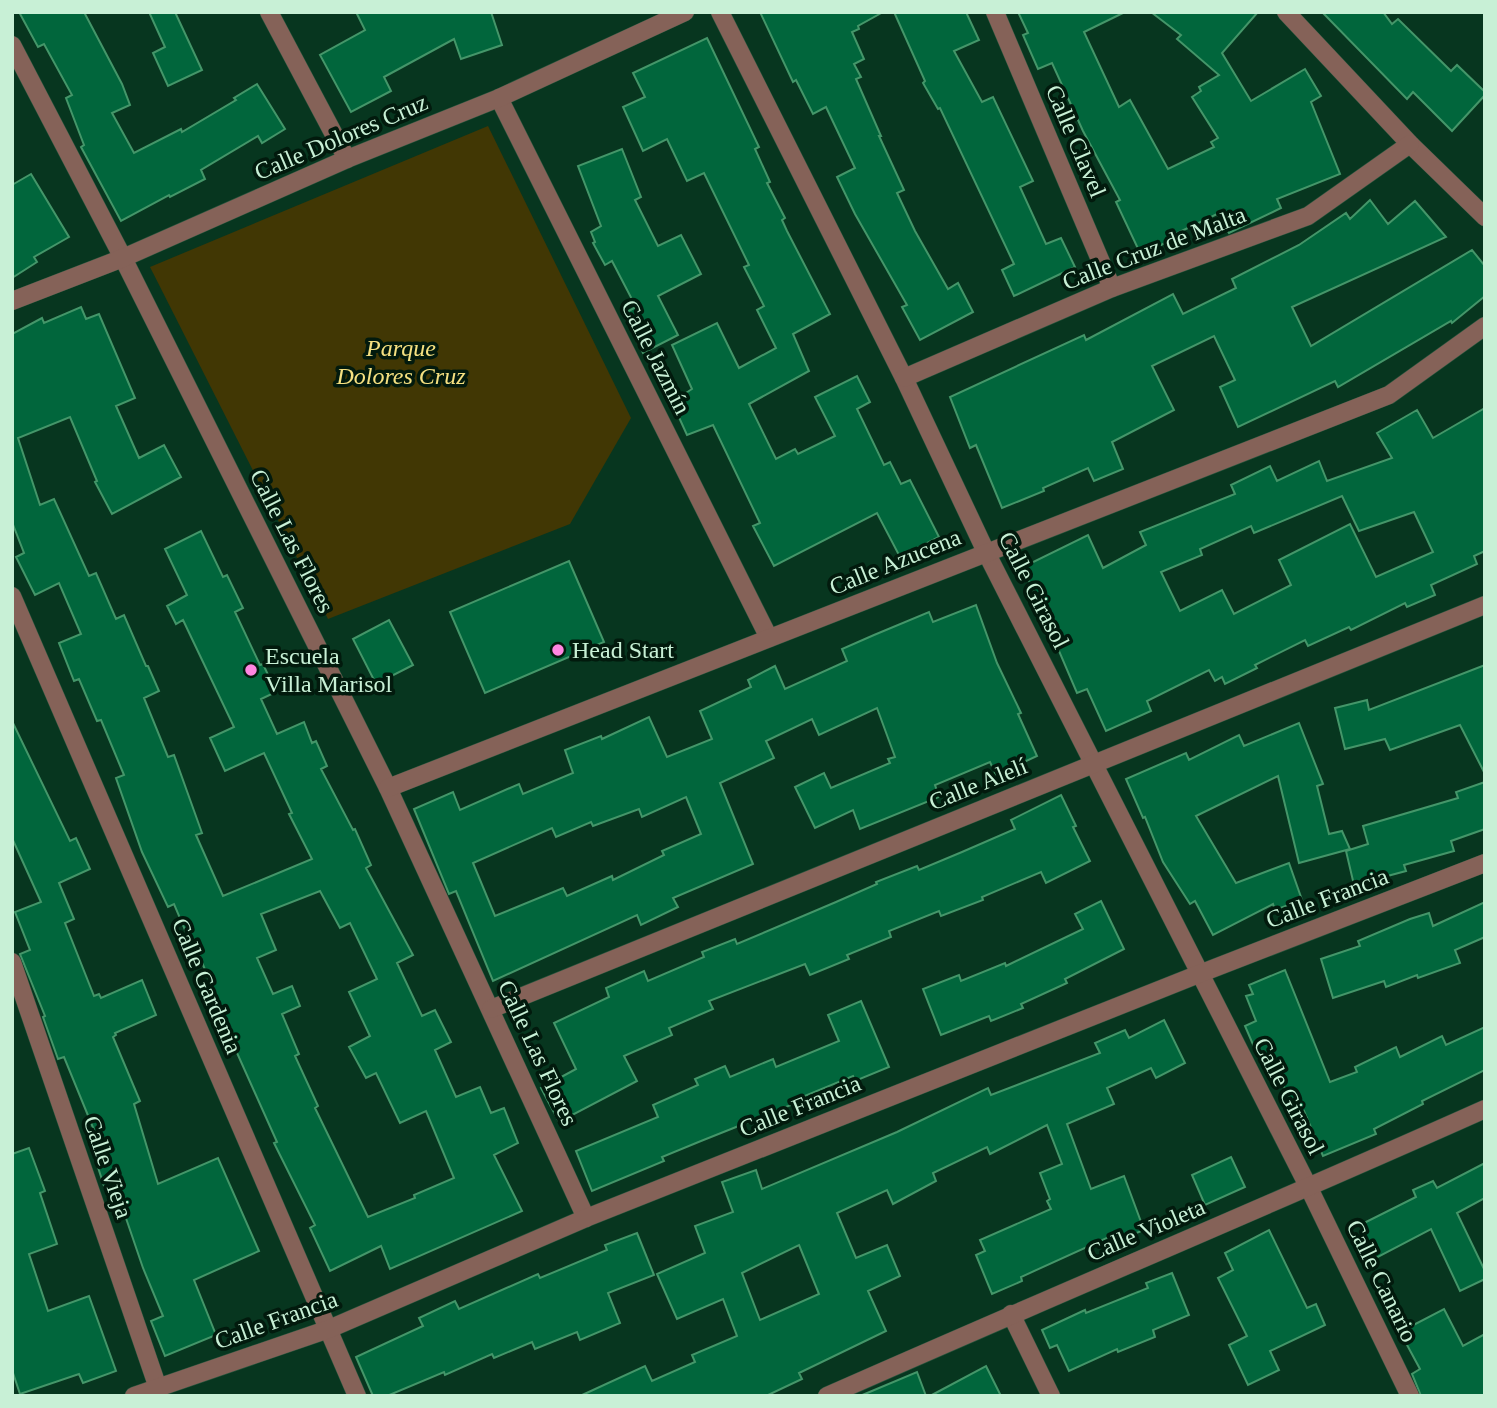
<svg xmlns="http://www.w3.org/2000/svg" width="1497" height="1408" font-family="Georgia,serif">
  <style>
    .green { fill: #413704 }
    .building { fill: #01663c; stroke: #449669; stroke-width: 2; fill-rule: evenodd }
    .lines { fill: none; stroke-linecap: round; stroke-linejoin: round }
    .street-casing { stroke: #26543c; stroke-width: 19 }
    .street { stroke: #856258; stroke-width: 18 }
    .poi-dot { fill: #fe86e1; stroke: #021a0d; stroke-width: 2.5 }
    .labels { text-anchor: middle; stroke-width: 7; stroke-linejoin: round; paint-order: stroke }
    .street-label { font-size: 24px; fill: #c8f0d6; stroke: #021a0d }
    .park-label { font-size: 24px; font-style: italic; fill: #f6e181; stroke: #021a0d }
    .poi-label { font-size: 24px; fill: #c8f0d6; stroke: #021a0d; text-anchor: start }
  </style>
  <rect width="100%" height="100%" fill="#07361f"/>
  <path class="green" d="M488 126 631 418 570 524 328 619 150 267Z"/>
  <g class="building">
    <path d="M19 12H84L122 84 130 105 112 113 134 153 181 129 182 132 236 100 234 98 257 84 285 129 262 143 258 136 201 170 205 179 170 197 169 195 121 221 81 147 84 145 66 98 72 95 44 44 38 47Z"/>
    <path d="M149 12H175L202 70 168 86 153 53 165 47Z"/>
    <path d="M356 12H491L502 45 461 59 454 39 384 77 391 91 351 112 320 55 365 30Z"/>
    <path d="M760 12H883L858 26 859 29 852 32 864 59 854 64 861 77 856 79 881 136H879L904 190 897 193 915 231 948 289 958 283 973 312 920 340 902 307 907 305 855 214 837 177 855 168 826 107 813 114 796 80 793 82Z"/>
    <path d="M894 12H966L979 40 954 51 982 102 993 97 1033 181 1020 187 1046 244 1061 238 1075 267 1014 296 1002 270 1014 264 940 108 938 109 923 83 925 81Z"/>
    <path d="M1018 12H1125L1084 32 1119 107 1130 100 1168 169 1214 147 1211 142 1218 138 1192 97 1201 91 1199 87 1219 75 1177 39 1181 35 1151 12H1258L1222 53 1251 101 1305 69 1321 96 1311 102 1340 174 1277 199 1281 208 1229 233 1217 214 1169 237 1171 240 1141 255 1116 202 1120 200 1083 131 1052 63 1038 69 1023 35 1028 33Z"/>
    <path d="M1322 12H1383L1392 24 1398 19 1451 71 1457 65 1485 92V95L1452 131 1413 92 1407 99Z"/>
    <path d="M707 38 759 147 755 149 770 182 767 183 785 218 782 220 787 231 830 314 793 334 809 371 749 404 776 459 795 449 798 454 835 436 815 397 857 376 870 402 857 409 884 465 890 462 901 484 910 480 939 537 900 557 877 513 774 566 753 526 760 523 713 425 687 435 672 402 692 389 672 345 717 323 739 368 776 348 757 310 764 306 744 267 749 265 704 173 687 181 667 139 643 151 623 107 645 97 633 73Z"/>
    <path d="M622 149 641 197 635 200 658 246 681 235 701 274 658 296 678 335 643 353 623 314 636 307 612 261 605 265 593 243 595 242 591 232 601 226 578 166Z"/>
    <path d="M31 174 69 237 34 257 37 262 12 278V185Z"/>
    <path d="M1370 200 1388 224 1415 201 1446 237 1292 307 1311 346 1472 250 1485 266V296L1452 323 1451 321 1338 387 1335 381 1238 427 1220 387 1235 380 1214 336 1152 366 1174 410 1112 442 1123 469 1094 481 1088 468 1043 488 1044 491 1002 508 976 445 970 448 950 397 1084 335 1086 340 1173 294 1183 314 1236 288 1232 279 1299 245 1346 213 1350 219Z"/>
    <path d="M81 307 86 319 99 314 135 398 116 406 139 458 164 445 181 477 112 514 95 482 97 481 70 417 18 438 40 505 54 499 89 576 96 573 116 619 124 615 146 666H148L159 691 144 698 168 757 174 755 202 833 196 835 223 896 312 859 289 814 292 813 264 753 225 771 210 738 234 727 183 620 176 624 167 606 187 595 165 549 201 531 223 577 227 575 243 608 235 612 260 665 263 664 276 692 261 699 277 734 304 722 312 743 316 741 327 766 321 769 353 830 355 829 371 865 366 868 413 955 397 963 422 1016 435 1010 451 1042 435 1050 456 1097 480 1087 491 1113 504 1108 518 1143 494 1155 522 1211 390 1269 381 1246 330 1271 310 1228 315 1225 274 1143 277 1142 229 1035 217 1007 220 1006 194 943 191 944 174 904 168 907 142 852 116 778 124 775 101 720 97 721 79 679 74 681 59 643 81 634 59 583 35 595 16 557 24 553 12 522V334L42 318 44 323ZM320 891 340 928 350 923 377 979 349 992 370 1036 349 1047 366 1078 376 1073 400 1123 426 1111 454 1178 414 1195 415 1198 368 1217 315 1108 318 1106 295 1056 299 1054 282 1014 300 1006 292 986 273 994 257 958 276 950 261 914Z"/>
    <path d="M1485 408V551L1474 556 1477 564 1431 585 1435 595 1407 607 1405 603 1351 630 1349 627 1308 646 1305 640 1255 665 1257 668 1225 684 1222 677 1215 681 1209 670 1147 701 1151 711 1106 731 1087 689 1077 693 1023 567 1088 535 1103 568 1146 545 1140 532 1235 494 1231 485 1270 466 1277 481 1319 461 1327 481 1392 458 1377 433 1417 410 1433 438ZM1342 496 1359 531 1414 512 1433 552 1376 577 1350 524 1279 560 1291 585 1234 614 1222 590 1180 611 1161 572 1202 555 1200 549 1251 526 1254 533Z"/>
    <path d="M569 561 604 642 485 693 450 612Z"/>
    <path d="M976 605 997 663 1021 713 1018 714 1037 756 996 775 990 762 935 785 939 797 860 829 853 810 815 828 795 787 824 773 831 788 890 763 888 759 895 757 877 708 819 735 812 719 766 741 774 758 720 783 753 864 673 898 678 907 641 925 637 915 493 981 456 891 449 894 414 809 453 792 460 810 519 784 523 794 573 773 565 750 601 736 602 739 649 717 667 757 712 739 700 711 751 687 748 680 775 666 785 689 847 661 842 649 874 635 929 612 933 622ZM686 797 701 834 662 851 664 855 613 880 612 876 567 896 563 888 495 916 473 863 552 828 556 837 591 822 593 826 639 809 642 817Z"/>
    <path d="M389 620 413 665 376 684 353 639Z"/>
    <path d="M1485 665V774L1460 725 1390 750 1385 739 1345 749 1335 708 1367 700 1369 710Z"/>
    <path d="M12 721 70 841 76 838 90 869 59 883 74 919 65 923 94 996 99 994 101 998 142 980 156 1015 115 1033 116 1035 113 1037 140 1101 134 1104 158 1184 218 1158 259 1251 194 1280 216 1335 165 1356 151 1321 163 1316 143 1268 115 1186 105 1189 94 1155 103 1152 64 1057 58 1059 43 1017 45 1016 20 954 30 950 15 912 41 902 12 838Z"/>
    <path d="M1299 723 1323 784 1317 786 1329 834 1342 831 1350 849 1299 863 1278 776 1196 816 1236 883 1289 863 1302 900 1275 910 1273 904 1213 935 1195 901 1190 904 1163 862 1145 817 1143 818 1126 779 1186 753 1189 760 1239 735 1244 746Z"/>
    <path d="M1485 782V829L1451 841 1454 851 1404 865 1406 871 1354 885 1346 851 1368 844 1363 826 1458 798 1456 792Z"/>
    <path d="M1061 795 1076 826 1073 827 1090 861 1046 883 1041 872 982 897 983 900 941 916 939 911 889 931 891 937 847 955 849 959 810 975 805 964 709 1001 713 1009 669 1028 672 1035 624 1056 637 1081 559 1122 541 1088 576 1069 554 1023 609 997 606 988 644 971 648 981 704 957 702 952 735 939 737 944 836 902 877 884 876 882 917 866 919 870 962 852 1015 829 1011 820Z"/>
    <path d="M1101 901 1124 949 1065 979 1067 983 1021 1004 1023 1008 991 1021 989 1016 941 1035 923 989 959 975 961 981 1005 963 1006 966 1083 929 1075 914Z"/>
    <path d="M1485 902V937L1455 950 1460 963 1418 978 1417 975 1386 987 1384 981 1333 998 1321 959 1360 946 1358 941 1410 919 1429 913 1433 926Z"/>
    <path d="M1285 970 1330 1082 1357 1072 1355 1067 1396 1047 1400 1057 1442 1036 1446 1045 1485 1027V1070L1422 1101 1423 1104 1374 1129 1376 1134 1323 1156 1304 1111 1297 1115 1276 1069 1270 1072 1265 1061 1261 1063 1245 1026 1256 1021 1246 996 1253 994 1249 985Z"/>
    <path d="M861 1001 889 1067 855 1081 853 1076 790 1102 791 1105 701 1141 662 1157 664 1161 592 1191 576 1151 658 1117 653 1105 698 1085 695 1079 725 1066 730 1077 773 1059 776 1067 839 1041 828 1015Z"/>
    <path d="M1164 1020 1185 1063 1156 1078 1151 1068 1107 1088 1114 1104 1067 1124 1091 1189 1124 1176 1144 1230 1114 1242 1111 1236 1021 1277 1022 1281 992 1294 976 1255 985 1251 980 1240 1051 1209 1047 1201 1050 1199 1040 1173 1062 1164 1047 1125 990 1154 987 1147 933 1173 936 1181 893 1204 887 1190 837 1213 856 1258 887 1245 900 1276 868 1291 886 1331 799 1373 802 1379 766 1396H580L645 1366 652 1381 695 1362 692 1355 737 1336 723 1299 677 1319 657 1274 705 1253 695 1226 733 1212 722 1182 756 1170 762 1189 897 1132 988 1088 991 1095 1100 1053 1095 1043 1125 1030 1129 1038ZM799 1245 819 1294 760 1320 742 1273Z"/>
    <path d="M29 1148 45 1191 40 1193 57 1244 29 1254 48 1311 89 1296 116 1371 83 1383 79 1374 20 1394 12 1370V1154Z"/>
    <path d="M1231 1157 1245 1187 1205 1205 1192 1175Z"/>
    <path d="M1485 1163V1198L1457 1213 1485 1271V1279L1460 1291 1431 1229 1376 1258 1360 1225 1416 1197 1413 1190 1433 1181 1437 1188Z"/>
    <path d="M1269 1230 1307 1308 1316 1304 1325 1325 1270 1351 1279 1370 1248 1385 1229 1345 1247 1336 1218 1278 1233 1270 1225 1253Z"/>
    <path d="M637 1233 654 1275 608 1293 620 1323 580 1340 577 1332 535 1349 532 1342 494 1358 492 1354 445 1375 444 1372 387 1396H373L356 1357 423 1326 419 1318 455 1301 459 1309 538 1274 540 1278 607 1250 605 1245Z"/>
    <path d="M1172 1273 1189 1315 1153 1330 1155 1337 1118 1352 1117 1349 1069 1371 1057 1345 1050 1348 1042 1330 1085 1310 1086 1313 1148 1288 1146 1283Z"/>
    <path d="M1444 1309 1463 1346 1485 1334V1396H1421L1412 1374 1420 1369 1400 1332Z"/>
    <path d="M986 1366 1001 1396H930Z"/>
    <path d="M917 1372 926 1396H860Z"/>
  </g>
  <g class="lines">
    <defs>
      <g id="street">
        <path d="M269 12 347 159"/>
        <path d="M720 12 904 378 986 552 1309 1188 1410 1396"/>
        <path d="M995 12 1112 288"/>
        <path d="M1286 12 1410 144 1485 217"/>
        <path d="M12 45 123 258 388 788 586 1218"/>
        <path d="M499 98 769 638"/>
        <path d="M12 301 123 258 347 159 499 98 685 12"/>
        <path d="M904 378 1112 288 1308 216 1410 144"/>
        <path d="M12 596 357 1396"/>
        <path d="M388 788 1389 395 1485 326"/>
        <path d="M12 962 158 1388"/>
        <path d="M491 1009 1485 605"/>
        <path d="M1011 1314 1051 1396"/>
        <path d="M134 1396 329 1329 586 1218 1199 974 1485 863"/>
        <path d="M827 1396C1046 1299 1266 1207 1485 1109"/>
      </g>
    </defs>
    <use href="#street" class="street-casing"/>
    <use href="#street" class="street"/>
  </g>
  <g class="poi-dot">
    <circle cx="558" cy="650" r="7"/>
    <circle cx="251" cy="670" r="7"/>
  </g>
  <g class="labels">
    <g class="street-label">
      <text transform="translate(341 137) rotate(-23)" y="8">Calle Dolores Cruz</text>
      <text transform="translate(1076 141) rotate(67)" y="8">Calle Clavel</text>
      <text transform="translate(1154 248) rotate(-21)" y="8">Calle Cruz de Malta</text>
      <text transform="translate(656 357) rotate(63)" y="8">Calle Jazmín</text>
      <text transform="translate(292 541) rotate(63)" y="8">Calle Las Flores</text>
      <text transform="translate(895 562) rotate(-22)" y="8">Calle Azucena</text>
      <text transform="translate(1034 590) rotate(63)" y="8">Calle Girasol</text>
      <text transform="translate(978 784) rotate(-22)" y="8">Calle Alelí</text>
      <text transform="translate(1327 898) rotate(-21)" y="8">Calle Francia</text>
      <text transform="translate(207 986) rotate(67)" y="8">Calle Gardenia</text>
      <text transform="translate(538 1053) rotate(65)" y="8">Calle Las Flores</text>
      <text transform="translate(1289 1096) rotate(63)" y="8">Calle Girasol</text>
      <text transform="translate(800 1106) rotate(-22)" y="8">Calle Francia</text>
      <text transform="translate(108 1167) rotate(71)" y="8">Calle Vieja</text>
      <text transform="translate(1146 1230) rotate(-23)" y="8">Calle Violeta</text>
      <text transform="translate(1382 1281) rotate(64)" y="8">Calle Canario</text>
      <text transform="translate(276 1320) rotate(-20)" y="8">Calle Francia</text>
    </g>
    <g class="park-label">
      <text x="401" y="356">Parque<tspan x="401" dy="28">Dolores Cruz</tspan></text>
    </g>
    <g class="poi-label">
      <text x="572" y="658">Head Start</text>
      <text x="265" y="664">Escuela<tspan x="265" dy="28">Villa Marisol</tspan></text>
    </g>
  </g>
  <rect width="1497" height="1408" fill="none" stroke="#c8f0d6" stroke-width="28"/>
</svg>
